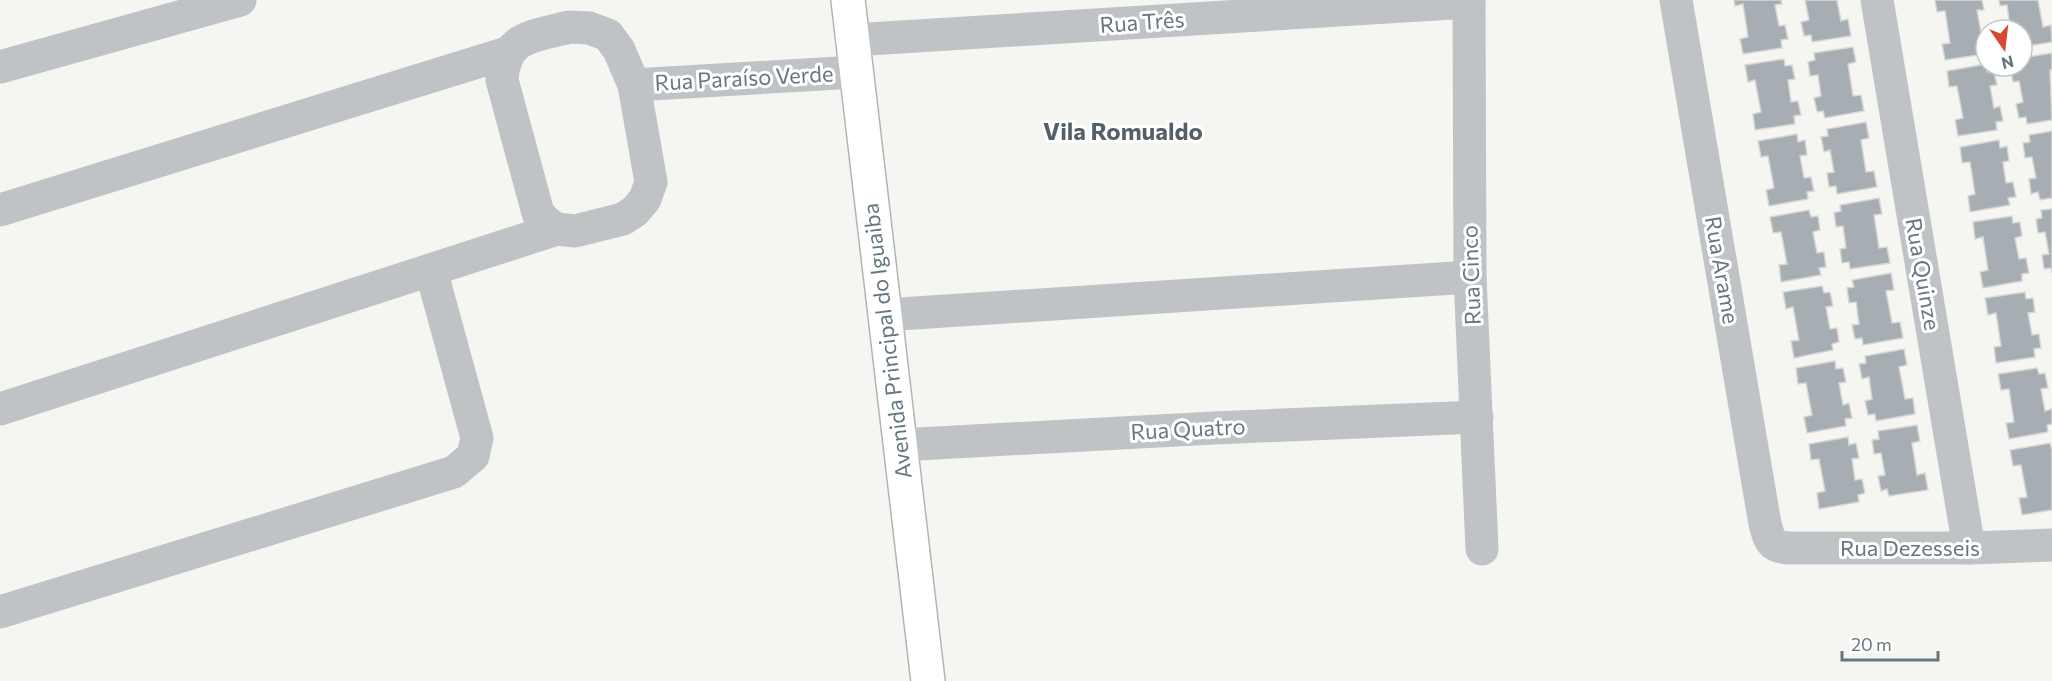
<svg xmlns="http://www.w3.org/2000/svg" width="2052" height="681" font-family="Commissioner,sans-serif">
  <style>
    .building { fill: #a6aeb3; stroke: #d7d7d5; stroke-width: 1.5 }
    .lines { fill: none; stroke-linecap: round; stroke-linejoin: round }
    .major-casing { stroke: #b0b5b8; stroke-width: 36 }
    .minor { stroke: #bfc3c6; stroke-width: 33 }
    .major { stroke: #fff; stroke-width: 33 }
    .labels { text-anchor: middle; stroke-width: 6; stroke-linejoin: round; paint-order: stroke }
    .street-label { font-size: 22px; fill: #667781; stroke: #fff }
    .neighbourhood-label { font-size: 24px; font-weight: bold; fill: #546067; stroke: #fff }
  </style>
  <rect width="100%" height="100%" fill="#f5f5f2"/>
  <g class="building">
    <path d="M1734 0H1781L1782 4 1775 5 1779 26 1785 25 1788 39 1781 40 1782 48 1743 54 1740 39 1748 37 1743 4 1735 6Z"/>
    <path d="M1805 0H1837L1841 21 1848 19 1851 36 1812 42 1811 35 1804 36 1801 22 1809 20Z"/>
    <path d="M1935 0H1982L1984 10H1977L1981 32 1986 31V46L1983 47 1985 54 1945 60 1942 44 1950 43 1945 11 1937 12Z"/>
    <path d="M1999 0H2038L2043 27 2051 25 2052 42 2022 47V30H2004L2003 28 2010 27 2007 5 2000 6Z"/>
    <path d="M1853 47 1856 62 1848 64 1853 96 1861 95 1864 111 1825 118 1823 111 1817 112 1814 98 1821 96 1818 75 1810 76 1808 62 1815 60 1814 53Z"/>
    <path d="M2052 53V70H2050L2052 120 2027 124 2026 117 2019 118 2016 104 2023 102 2019 81 2013 82 2010 67 2022 66V58Z"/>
    <path d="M1784 59 1785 66 1792 65 1795 79 1788 80 1791 102 1798 101 1801 115 1794 116 1795 124 1755 130 1753 114 1761 112 1755 80 1748 82 1745 65Z"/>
    <path d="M1986 64 1987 72 1994 71 1997 85 1990 86 1994 108 2000 106 2003 121 1996 122 1997 130 1958 136 1955 120 1963 118 1957 86 1949 87 1947 71Z"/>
    <path d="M1866 122 1869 138 1861 140 1866 172 1874 171 1877 187 1837 194 1836 186 1829 187 1827 173 1834 172 1830 150 1824 152 1821 137 1828 136 1827 129Z"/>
    <path d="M2052 131V198L2040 200 2038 192 2031 194 2029 179 2036 178 2032 157 2025 158 2023 143 2030 142 2029 135Z"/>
    <path d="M1797 134 1798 142 1805 140 1807 155 1800 156 1804 178 1811 177 1814 191 1807 192 1808 199 1769 206 1766 190 1774 188 1768 156 1761 157 1758 141Z"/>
    <path d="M1999 140 2000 148 2007 146 2009 161 2003 162 2006 183 2013 182 2016 197 2008 198 2010 205 1970 212 1968 196 1975 194 1970 162 1962 163 1960 147Z"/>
    <path d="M1879 198 1882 214 1874 215 1879 248 1887 247 1890 263 1850 269 1849 262 1842 263 1840 249 1846 248 1843 226 1836 227 1834 213 1841 211 1840 205Z"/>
    <path d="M2052 209V273L2051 268 2044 269 2042 255 2049 254 2045 232 2038 233 2036 219 2042 218 2041 210Z"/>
    <path d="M1809 210 1811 217 1818 216 1820 230 1813 232 1817 253 1824 252 1826 267 1819 268 1821 275 1781 282 1779 265 1787 264 1781 232 1773 233 1770 217Z"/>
    <path d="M2012 216 2013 223 2020 222 2022 236 2015 238 2019 259 2026 258 2029 273 2022 274V281L1983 288 1980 272 1988 270 1983 237 1975 239 1973 222Z"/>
    <path d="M1891 273 1894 290 1886 291 1892 323 1900 322 1903 338 1863 345 1862 338 1855 339 1852 325 1859 324 1856 302 1849 303 1847 288 1854 287 1852 280Z"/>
    <path d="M1822 286 1824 293 1830 292 1833 306 1826 307 1830 329 1837 328 1839 342 1832 344 1833 350 1794 358 1791 341 1799 340 1793 307 1786 309 1783 292Z"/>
    <path d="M2025 292 2026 299 2033 298 2035 312 2028 313 2032 335 2039 334 2041 348 2034 349 2035 357 1996 363 1994 347 2001 346 1996 313 1988 315 1985 298Z"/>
    <path d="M1904 349 1907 365 1899 367 1905 399 1913 398 1915 414 1876 421 1875 414 1868 415 1865 401 1872 399 1869 377 1862 379 1859 364 1866 363 1865 356Z"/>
    <path d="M1835 361 1836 369 1843 368 1846 382 1839 383 1843 405 1849 403 1852 418 1845 419 1846 426 1807 433 1804 417 1812 415 1806 383 1798 384 1796 368Z"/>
    <path d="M2037 368 2039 374 2045 373 2048 388 2041 389 2045 411 2052 409V424L2047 425 2048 432 2009 439 2006 423 2014 422 2009 389 2001 390 1998 374Z"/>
    <path d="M1917 425 1920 441 1912 443 1917 475 1925 473 1928 490 1889 496 1887 489 1881 491 1878 476 1885 475 1881 453 1874 454 1872 440 1879 439 1878 431Z"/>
    <path d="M1848 437 1849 445 1856 443 1859 458 1852 459 1855 480 1862 479 1865 493 1858 495 1859 502 1819 509 1817 493 1825 491 1819 459 1811 460 1809 444Z"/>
    <path d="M2050 443 2052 450V510L2022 515 2019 498 2027 497 2021 465 2013 466 2010 450Z"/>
  </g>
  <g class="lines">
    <defs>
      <path id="major" d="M848 0 928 681"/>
    </defs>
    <use href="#major" class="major-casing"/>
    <g class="minor">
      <path d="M1469 0 1470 277 1482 549"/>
      <path d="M1676 0 1765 524C1770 540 1769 546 1788 548H1969L2052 545"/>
      <path d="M1877 0 1969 548"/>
      <path d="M569 27 589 28 608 35 619 50 634 85 651 182 645 199 635 211 623 219 575 231 557 229 547 223 538 213 502 80C505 35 533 37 569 27Z"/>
      <path d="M852 40 1469 2"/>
      <path d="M0 67 240 0"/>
      <path d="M634 85 855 72"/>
      <path d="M0 210 507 53"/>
      <path d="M884 315 1470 277"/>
      <path d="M0 409 557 229"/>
      <path d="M900 445 1213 428 1477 417"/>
      <path d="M0 612 454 472 473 456 477 438 431 270"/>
    </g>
    <use href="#major" class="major"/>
  </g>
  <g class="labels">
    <g class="street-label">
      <text transform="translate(1142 22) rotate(-4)" y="8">Rua Três</text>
      <text transform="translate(744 78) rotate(-3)" y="8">Rua Paraíso Verde</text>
      <text transform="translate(1722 270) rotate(80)" y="8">Rua Arame</text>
      <text transform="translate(1923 274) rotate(80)" y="8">Rua Quinze</text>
      <text transform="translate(1471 275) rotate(-92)" y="8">Rua Cinco</text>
      <text transform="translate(887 341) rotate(-97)" y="8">Avenida Principal do Iguaiba</text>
      <text transform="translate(1188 429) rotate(-3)" y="8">Rua Quatro</text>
      <text x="1910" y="556">Rua Dezesseis</text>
    </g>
    <g class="neighbourhood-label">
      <text x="1123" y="140">Vila Romualdo</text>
    </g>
  </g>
  <g transform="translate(2004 48) rotate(166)"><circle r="28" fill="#ffffff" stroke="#c2c9cd" stroke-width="1.5"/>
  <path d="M0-4.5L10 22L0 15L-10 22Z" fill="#d74a31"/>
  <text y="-9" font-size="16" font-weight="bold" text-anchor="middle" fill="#667781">N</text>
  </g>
  <path d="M1842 651v9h96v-9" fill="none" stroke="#667781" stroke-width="3"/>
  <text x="1851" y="651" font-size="18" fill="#667781" stroke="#ffffff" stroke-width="4.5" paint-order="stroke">20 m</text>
</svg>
